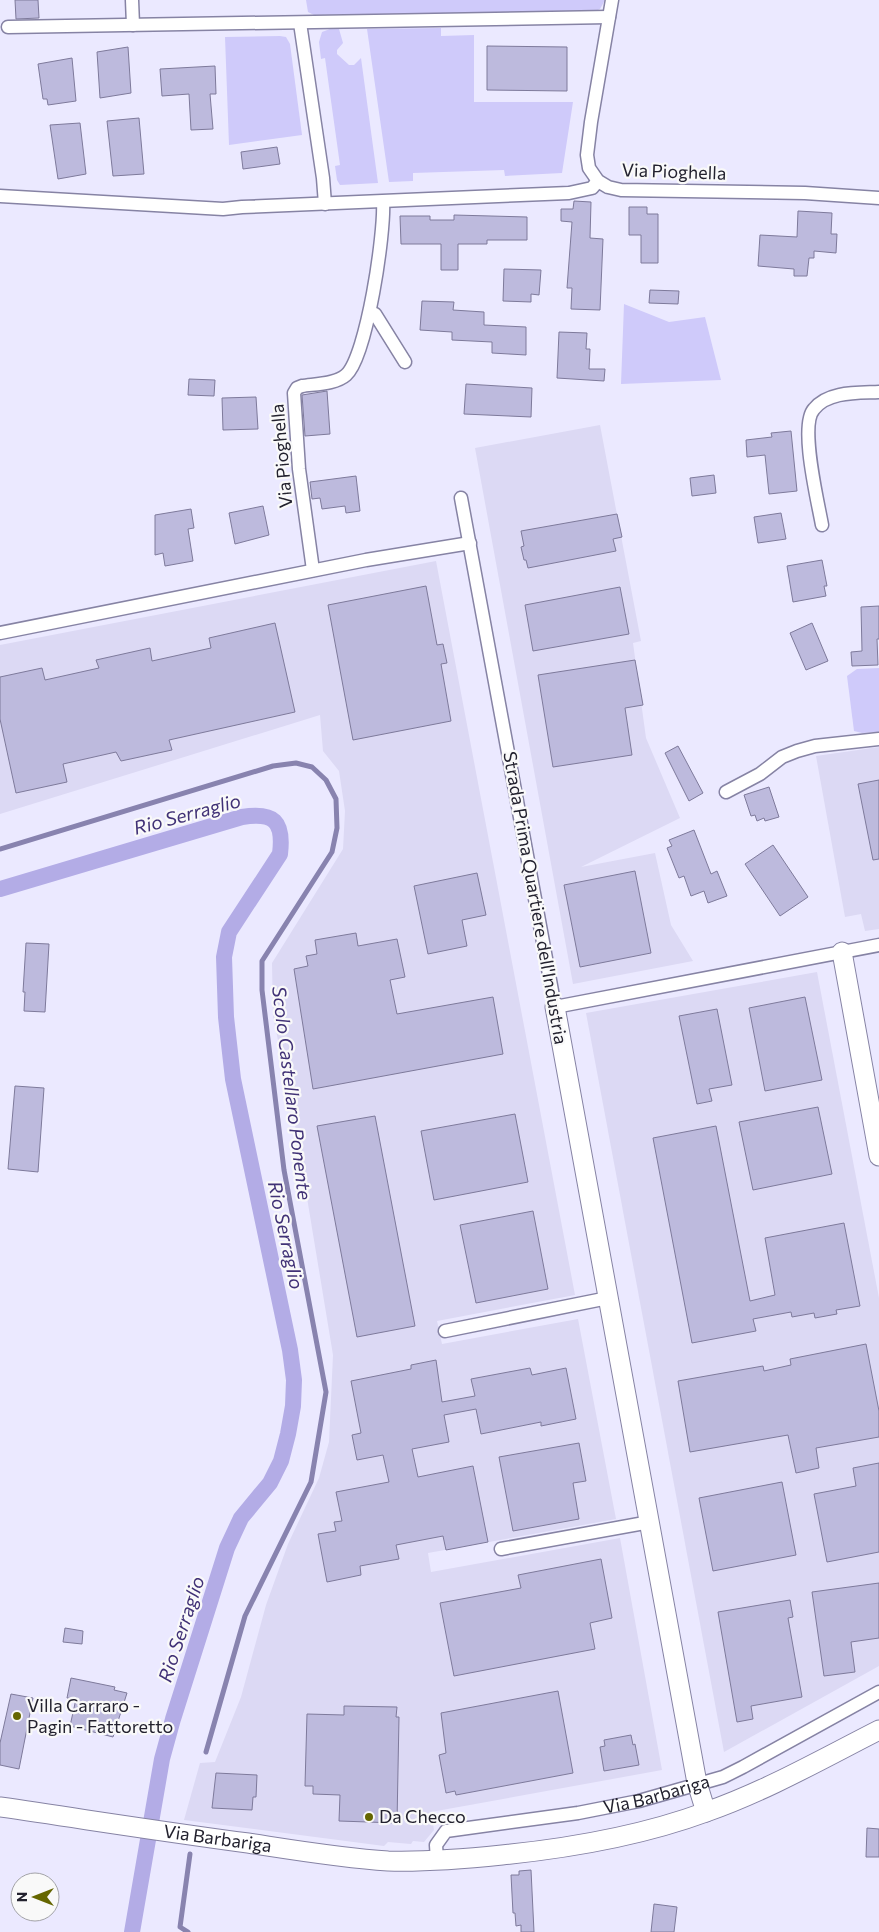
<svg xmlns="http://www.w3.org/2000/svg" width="879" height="1932" font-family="Commissioner,sans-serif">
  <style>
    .built { fill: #dcd9f4 }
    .green { fill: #cfcafa }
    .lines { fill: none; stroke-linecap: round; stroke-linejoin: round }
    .stream { stroke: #8883af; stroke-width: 5 }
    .canal { stroke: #b3ace6; stroke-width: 16 }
    .building { fill: #bdbadd; stroke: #7e7a9b }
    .street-casing { stroke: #8683a4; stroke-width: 15 }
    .secondary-casing { stroke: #8683a4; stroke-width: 21 }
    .street { stroke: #fff; stroke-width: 12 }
    .secondary { stroke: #fff; stroke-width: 19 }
    .poi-dot { fill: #656600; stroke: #f9f9f9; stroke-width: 2 }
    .labels { text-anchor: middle; stroke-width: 4.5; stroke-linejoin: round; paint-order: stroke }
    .street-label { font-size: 18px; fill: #23222f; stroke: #f9f9f9 }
    .poi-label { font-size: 18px; fill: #23222f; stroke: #f9f9f9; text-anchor: start }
    .water-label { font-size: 19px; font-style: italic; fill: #403176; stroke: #f9f9f9 }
  </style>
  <rect width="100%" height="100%" fill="#ebe9ff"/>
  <g class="built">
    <path d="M600 425 641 641 633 643 646 738 680 818 581 867 655 853 671 925 693 961 573 984 475 448Z"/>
    <path d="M436 561 575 1295 437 1321 442 1344 578 1319 616 1519 428 1553 431 1572 620 1538 662 1770 431 1812 434 1830 424 1842 413 1841 411 1844 388 1842 384 1846 184 1820 200 1763 215 1762 241 1697 266 1605 288 1544 319 1478 329 1442 333 1355 293 1113 273 1016 272 963 343 849 345 811 339 771 323 751 320 715 0 814V645Z"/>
    <path d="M879 747V929L865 931 861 914 845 917 816 756Z"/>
    <path d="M817 972 879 1298V1666L724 1752 586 1013Z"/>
  </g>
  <g class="green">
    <path d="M306 0H605L600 9 594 12 314 15 308 12Z"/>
    <path d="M441 28V36L474 35V102H573L562 173 505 176 504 170 413 173V181L389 182 367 29Z"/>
    <path d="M330 29H339L343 43 337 50V54L349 65H354L361 58 378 183 340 185 337 180 335 166 340 165 325 58 321 59 319 42 322 32Z"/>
    <path d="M280 36 286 37 290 44 302 135 229 145 225 37Z"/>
    <path d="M624 304 669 322 705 317 721 380 621 384Z"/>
    <path d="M879 668V732L862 733 854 731 847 676 857 669Z"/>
  </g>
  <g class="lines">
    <g class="stream">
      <path d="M0 849 273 766 296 763 312 767 326 780 336 799 337 828 332 852 262 961V990L284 1170 326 1392 311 1482 245 1616 206 1752"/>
      <path d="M188 1932 180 1927 190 1854"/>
    </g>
    <path class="canal" d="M0 889 242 817C274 812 284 821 280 854L229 932 224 957 226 1017 233 1079 290 1350 294 1380 293 1406 288 1434 281 1461 270 1483 241 1518 227 1548 173 1719 162 1759 132 1932"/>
  </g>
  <g class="building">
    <path d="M15 0H38L39 18 16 19Z"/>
    <path d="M487 46 567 47V91L487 90Z"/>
    <path d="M128 47 131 93 100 98 97 52Z"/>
    <path d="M72 58 76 101 48 105 47 99H43L38 64Z"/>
    <path d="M215 66 216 94H210L213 129 191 130 189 94 162 96 160 69Z"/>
    <path d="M139 118 144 174 113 176 107 121Z"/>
    <path d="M80 123 86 174 58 179 50 125Z"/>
    <path d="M277 147 280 164 243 169 241 152Z"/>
    <path d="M574 201 591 202 590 238 603 239 600 310 571 309 572 288H567L572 222 561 221V209H573Z"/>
    <path d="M629 207H647V214H658V263H641V235H629Z"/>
    <path d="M798 211 832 213 831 234H837L836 253 814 251V258H809L807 276H794V269L758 266 760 235 797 237Z"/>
    <path d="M454 215 527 217V240H487V244H458V270H441V244H401L400 216H430V220H454Z"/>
    <path d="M504 269 541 270 539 295 531 294V302L503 301Z"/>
    <path d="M650 290 679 291 678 304 649 303Z"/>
    <path d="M422 301 454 302 453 310 484 312V325L526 327V355L492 353V342L452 340V332L420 330Z"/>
    <path d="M559 332 587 333 586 349H590L589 369H605L604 381 557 378Z"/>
    <path d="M189 379 215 380 214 396 188 395Z"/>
    <path d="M466 384 532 388 531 417 464 414Z"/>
    <path d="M327 391 330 434 305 436 302 395Z"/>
    <path d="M256 397 258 429 223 430 222 398Z"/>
    <path d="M791 431 797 491 769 494 765 455 747 457 746 440 772 437 771 433Z"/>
    <path d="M714 475 716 493 692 496 690 478Z"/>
    <path d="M356 476 360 511 346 513 345 506 322 509 320 498 312 499 310 482Z"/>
    <path d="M263 506 269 535 235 544 229 513Z"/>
    <path d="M191 509 194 528 188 529 193 561 165 566 163 553 155 555V515Z"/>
    <path d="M781 513 786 539 758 543 754 517Z"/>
    <path d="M617 514 622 537 613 539 616 551 528 568 526 560H524L521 547 524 546 521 531Z"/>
    <path d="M822 560 827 586H824L826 596 793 602 787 566Z"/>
    <path d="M426 586 437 645 443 644 447 663 441 664 451 721 353 740 328 605Z"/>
    <path d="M620 587 629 634 533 651 525 605Z"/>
    <path d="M879 606V639H877L878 665 852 666 851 652 862 651 861 607Z"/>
    <path d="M275 623 295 712 169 740 172 750 121 761 116 752 63 764 67 782 16 793 0 719V677L42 668 45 680 99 668 96 660 150 648 152 661 211 648 209 638Z"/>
    <path d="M812 623 828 661 806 670 790 633Z"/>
    <path d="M635 660 643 705 625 708 632 755 553 767 538 675Z"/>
    <path d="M678 746 703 793 689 801 665 753Z"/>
    <path d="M879 780V859L873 860 858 784Z"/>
    <path d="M769 787 779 817 765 821 764 818 757 821 755 815 751 816 744 795Z"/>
    <path d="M694 830 711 874 717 871 727 896 708 903 704 891 691 896 684 876 679 878 667 848 672 846 669 840Z"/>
    <path d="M773 845 808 897 780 916 745 864Z"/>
    <path d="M635 871 651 953 580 967 564 885Z"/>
    <path d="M477 873 486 915 462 920 467 946 428 954 414 886Z"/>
    <path d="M356 933 358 946 397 939 405 977 390 980 397 1014 493 997 503 1054 313 1089 294 969 308 966 306 956 317 954 315 940Z"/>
    <path d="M26 943 49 944 45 1012 24 1011 25 992H23Z"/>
    <path d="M805 997 822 1080 765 1091 749 1008Z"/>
    <path d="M717 1009 732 1085 709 1089 712 1101 697 1104 679 1016Z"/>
    <path d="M15 1086 44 1088 38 1172 8 1169Z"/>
    <path d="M818 1107 832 1174 753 1190 739 1122Z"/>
    <path d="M515 1114 528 1182 434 1200 421 1131Z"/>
    <path d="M375 1116 415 1326 357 1337 317 1126Z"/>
    <path d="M716 1126 750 1301 775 1295 765 1238 844 1223 860 1306 836 1310 837 1314 815 1318 814 1313 792 1317 791 1312 753 1319 756 1331 692 1343 653 1138Z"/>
    <path d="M533 1211 548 1289 476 1303 460 1225Z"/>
    <path d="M866 1344 879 1411V1437L816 1448 819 1468 796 1473 788 1435 690 1452 678 1381 763 1366 764 1371 791 1365 790 1359Z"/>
    <path d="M436 1360 442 1402 475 1396 471 1379 530 1368 532 1375 566 1368 576 1419 541 1426V1422L481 1434 476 1409 444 1415 449 1442 412 1449 418 1477 473 1466 488 1542 446 1550 443 1536 396 1545 399 1559 360 1566 361 1575 327 1582 318 1534 336 1531 334 1522 342 1521 336 1492 389 1482 383 1455 357 1460 352 1435 361 1433 351 1381 411 1369V1365Z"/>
    <path d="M579 1443 586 1481 573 1483 579 1519 513 1531 499 1457Z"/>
    <path d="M879 1463V1552L827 1562 814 1494 856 1486 853 1468Z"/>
    <path d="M782 1482 796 1555 713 1571 699 1498Z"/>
    <path d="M601 1559 612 1618 590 1623 595 1649 454 1676 440 1603 521 1588 518 1575Z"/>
    <path d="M879 1583V1638L851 1642 855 1672 824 1676 812 1592Z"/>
    <path d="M790 1600 793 1617 788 1618 802 1697 751 1706 753 1719 737 1722 718 1612Z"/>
    <path d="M65 1628 83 1631 82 1644 63 1642Z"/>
    <path d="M71 1678 115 1687 114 1690 127 1693 113 1737 70 1726 76 1699 67 1698Z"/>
    <path d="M558 1691 573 1773 456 1795 455 1791 446 1793 439 1755 446 1753 441 1713Z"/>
    <path d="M11 1694 33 1698 19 1769 0 1765V1743Z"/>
    <path d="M344 1706 397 1707 396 1717H399L397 1823 339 1821 340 1795 313 1794V1786H305L307 1714 344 1715Z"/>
    <path d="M631 1735 633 1745 635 1744 639 1765 604 1771 600 1747 605 1746 604 1740Z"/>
    <path d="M216 1773 257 1775 256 1797H253L252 1810 212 1808Z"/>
    <path d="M867 1828 879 1829V1857H866Z"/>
    <path d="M531 1870 534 1932H521V1925L516 1926 515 1913H513L511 1875H519V1871Z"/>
    <path d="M654 1904 677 1907 674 1932H651Z"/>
  </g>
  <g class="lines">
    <defs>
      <g id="street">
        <path d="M132 0 133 25"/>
        <path d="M612 0 591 122 587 155 589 168 598 181 608 187 621 190 805 193 879 198"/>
        <path d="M300 23 323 178 325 204"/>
        <path d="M8 27 609 17"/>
        <path d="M0 196 223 209 242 207 569 193 592 188 598 181"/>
        <path d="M370 312 375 314 405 362"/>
        <path d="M461 498 555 1007 879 945"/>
        <path d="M822 525C818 502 799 425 814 409 828 391 858 393 879 392"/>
        <path d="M313 570 299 469 294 393 297 388 302 386C315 384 336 384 346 375 367 356 385 232 383 202"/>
        <path d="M0 633 366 560 470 543"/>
        <path d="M726 792 760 774 782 757 797 751 815 746 879 739"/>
        <path d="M445 1331 608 1298"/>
        <path d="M501 1549 650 1522"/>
        <path id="s1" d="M437 1860 436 1845 446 1831 578 1813 639 1801 723 1777 743 1767 879 1692"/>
      </g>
      <g id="secondary">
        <path d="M842 952 879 1156"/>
        <path d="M555 1007 697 1783 706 1812"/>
        <path id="s2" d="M0 1807C83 1819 165 1832 248 1843 294 1850 341 1858 388 1861 426 1862 464 1859 502 1855 571 1848 641 1836 706 1812 766 1791 822 1759 879 1730"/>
      </g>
    </defs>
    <use href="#street" class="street-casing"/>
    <use href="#secondary" class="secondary-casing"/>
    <use href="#street" class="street"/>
    <use href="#secondary" class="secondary"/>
  </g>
  <g class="poi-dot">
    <circle cx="17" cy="1716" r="5"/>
    <circle cx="369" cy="1817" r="5"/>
  </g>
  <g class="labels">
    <g class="street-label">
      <text transform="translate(674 172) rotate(2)" y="6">Via Pioghella</text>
      <text transform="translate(282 456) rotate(-95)" y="6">Via Pioghella</text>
      <text transform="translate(535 898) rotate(80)" y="6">Strada Prima Quartiere dell'Industria</text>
      <text dy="6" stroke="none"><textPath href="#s1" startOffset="246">Via Barbariga</textPath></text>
      <text dy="6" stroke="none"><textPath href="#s2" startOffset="220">Via Barbariga</textPath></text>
    </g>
    <g class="poi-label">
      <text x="27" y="1712">Villa Carraro -<tspan x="27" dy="21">Pagin - Fattoretto</tspan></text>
      <text x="379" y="1823">Da Checco</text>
    </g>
    <g class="water-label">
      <text transform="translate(187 814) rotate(-15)" y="7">Rio Serraglio</text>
      <text transform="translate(292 1093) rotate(83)" y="7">Scolo Castellaro Ponente</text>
      <text transform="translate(286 1235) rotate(78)" y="7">Rio Serraglio</text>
      <text transform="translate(181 1629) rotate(-72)" y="7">Rio Serraglio</text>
    </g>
  </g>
  <g transform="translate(35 1897) rotate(270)"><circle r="24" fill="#f9f9f9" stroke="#a3a3a8"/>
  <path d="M0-4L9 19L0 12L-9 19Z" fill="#656600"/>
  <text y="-8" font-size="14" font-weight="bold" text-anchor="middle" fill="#23222f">N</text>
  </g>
</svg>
